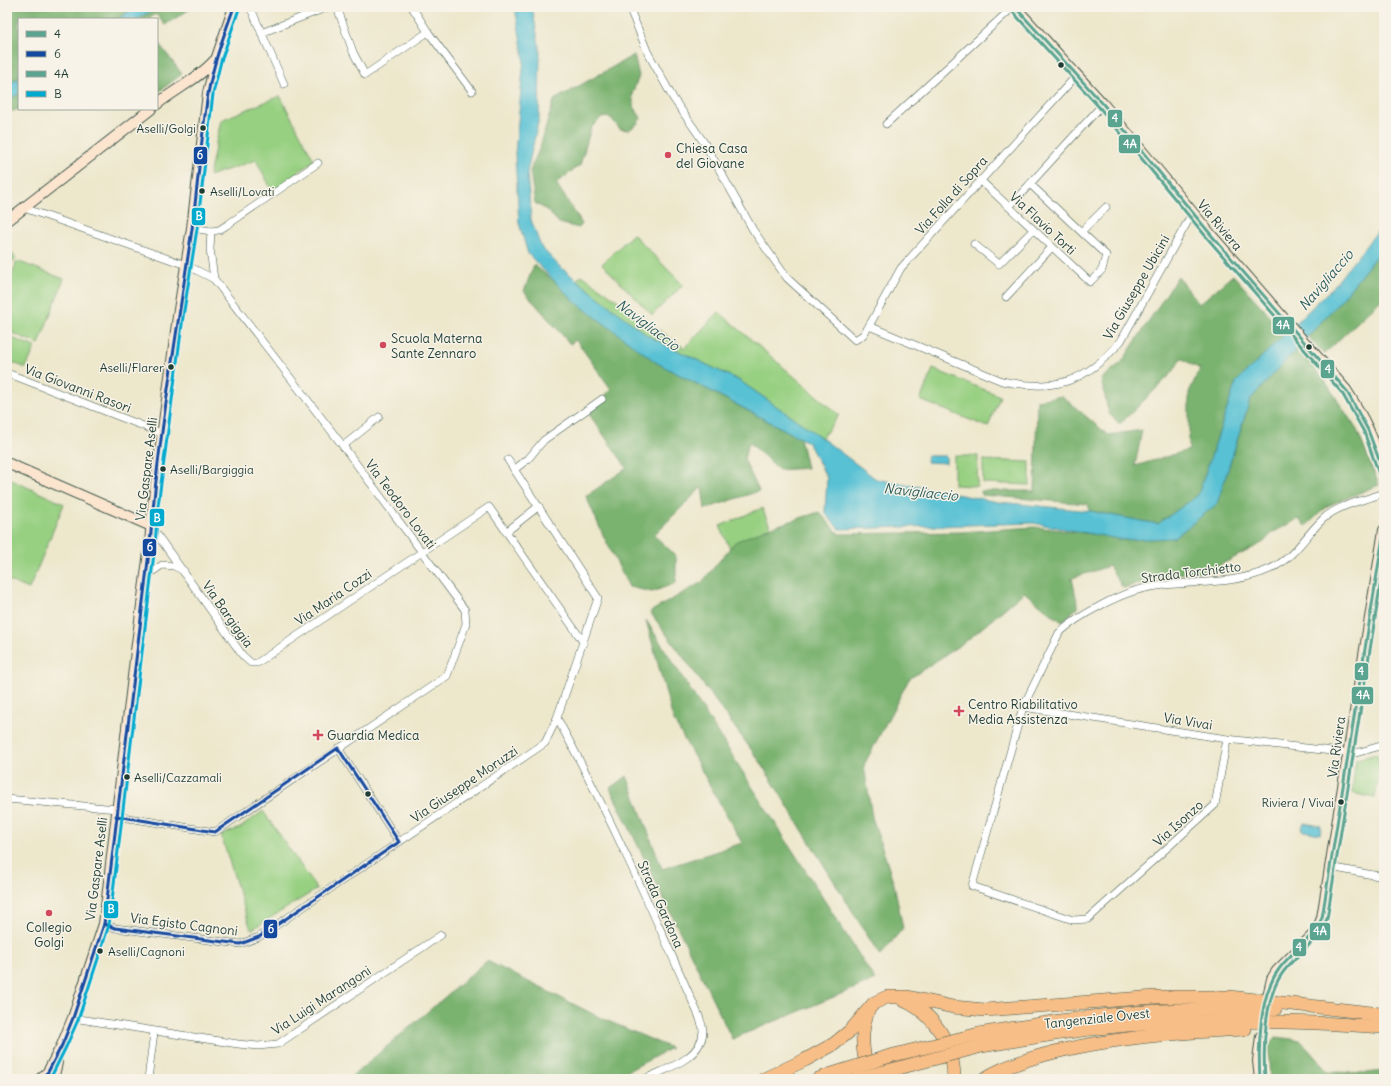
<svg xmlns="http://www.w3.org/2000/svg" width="1391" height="1086" font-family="Delius,sans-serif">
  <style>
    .green { fill: #98d082; stroke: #5c865b }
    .forest { fill: #7ab270; stroke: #4c7852 }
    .water { fill: #58c1d4; stroke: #3c7f84 }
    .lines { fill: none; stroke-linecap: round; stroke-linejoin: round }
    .street-casing { stroke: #3e564b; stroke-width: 8 }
    .secondary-casing { stroke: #3e564b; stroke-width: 12 }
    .highway-casing { stroke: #3e564b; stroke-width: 14 }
    .street { stroke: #fff; stroke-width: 7 }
    .secondary { stroke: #fce5cf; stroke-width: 10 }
    .highway { stroke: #f7be87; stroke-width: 13 }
    .highway-bridge-casing { stroke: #3e564b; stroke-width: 14; stroke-linecap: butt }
    .highway-bridge { stroke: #f7be87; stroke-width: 13 }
    .bus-1-casing { stroke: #f7f3e8; stroke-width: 6 }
    .bus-2-casing { stroke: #f7f3e8; stroke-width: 6 }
    .bus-3-casing { stroke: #f7f3e8; stroke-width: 6 }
    .bus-4-casing { stroke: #f7f3e8; stroke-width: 6 }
    .bus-1 { stroke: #5ba490; stroke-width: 3 }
    .bus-2 { stroke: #13499f; stroke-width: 3 }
    .bus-3 { stroke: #5ba490; stroke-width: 3 }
    .bus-4 { stroke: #00a9ce; stroke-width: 3 }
    .bus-dot { fill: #1f3d34; stroke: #f7f3e8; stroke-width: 1.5 }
    .poi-dot { fill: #d1495b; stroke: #f7f3e8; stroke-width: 1.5 }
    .labels { text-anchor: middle; stroke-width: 3; stroke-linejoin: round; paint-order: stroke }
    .bus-label { font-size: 12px; fill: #1f3d34; stroke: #f7f3e8; text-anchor: start }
    .poi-label { font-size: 13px; fill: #1f3d34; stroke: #f7f3e8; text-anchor: start }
    .street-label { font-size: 13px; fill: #1f3d34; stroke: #f7f3e8 }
    .water-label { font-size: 14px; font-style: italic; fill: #2d5e5c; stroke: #f7f3e8 }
    .line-badge { stroke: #f7f3e8; stroke-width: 1.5 }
    .badge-label { font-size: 11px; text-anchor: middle; font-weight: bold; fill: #fff }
  </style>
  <rect width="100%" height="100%" fill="#f7f3e8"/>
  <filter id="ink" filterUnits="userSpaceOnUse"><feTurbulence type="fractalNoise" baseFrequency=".025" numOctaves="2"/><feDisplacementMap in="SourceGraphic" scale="8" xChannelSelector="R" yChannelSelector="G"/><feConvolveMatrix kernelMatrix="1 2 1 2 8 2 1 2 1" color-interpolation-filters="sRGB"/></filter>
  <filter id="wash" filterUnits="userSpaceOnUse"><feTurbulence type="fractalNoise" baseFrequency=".012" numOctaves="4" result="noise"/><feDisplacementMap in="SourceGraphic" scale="16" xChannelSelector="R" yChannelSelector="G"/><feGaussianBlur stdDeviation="0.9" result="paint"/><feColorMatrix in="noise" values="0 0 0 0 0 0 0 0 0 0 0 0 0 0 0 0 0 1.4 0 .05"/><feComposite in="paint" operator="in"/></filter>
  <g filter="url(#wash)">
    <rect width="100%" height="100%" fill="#ede7cc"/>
    <g class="green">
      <path d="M280 96 314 160 273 192 256 160 209 176 221 120Z"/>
      <path d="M633 234 683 285 652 315 602 264Z"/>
      <path d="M7 247 16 259 7 266Z"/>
      <path d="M17 261 64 279 39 344 7 331V287Z"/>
      <path d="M582 275 684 348 719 312 839 415 822 438 740 381 648 336 576 280Z"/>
      <path d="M7 336 35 347 26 368 7 360Z"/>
      <path d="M933 369 1000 396 988 427 920 400Z"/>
      <path d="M954 456H978L977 486 954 485Z"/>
      <path d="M983 460 1030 462V485L983 483Z"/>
      <path d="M7 478 64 504 29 589 7 580Z"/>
      <path d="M762 508 773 533 731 551 720 526Z"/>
      <path d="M1377 754 1380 767 1375 798 1352 793 1356 759Z"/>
      <path d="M263 811 317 889 251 930 221 835 240 828Z"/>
    </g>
    <g class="forest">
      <path d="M7 7H135L118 19H19V78L7 85Z"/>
      <path d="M164 7H193L165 25 156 14 148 19H139L143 15Z"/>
      <path d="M157 41 182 74 157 93Z"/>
      <path d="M634 55 639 76 632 94 634 107 641 118 637 124 629 130 620 129 611 118 602 117 591 128 580 165 556 183 582 224 579 228 559 223 548 211 535 203 530 171 540 147 554 100Z"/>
      <path d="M19 94V109L7 113V100Z"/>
      <path d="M1384 246V297L1324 354 1308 336 1343 298Z"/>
      <path d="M534 265 657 363 800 438 807 468 779 470 749 442 744 459 759 491 705 509 702 487 654 535 676 556V583L652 592 629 587 603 535 586 496 627 468 589 414 611 389 576 340 570 344 524 291Z"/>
      <path d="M1233 275 1286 334 1236 382 1198 495 1158 524 1090 511 1088 504 982 495 981 491H1035L1037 400 1062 396 1108 435 1142 430 1135 466 1189 450V392L1200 369 1181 358 1173 372 1120 424 1109 414 1101 379 1122 362 1178 276 1199 304Z"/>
      <path d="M1297 347 1323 378 1357 430 1379 485 1327 506 1306 526 1298 519 1272 533 1264 542 1213 569 1170 575 1123 588 1109 566 1072 578 1078 607 1062 622 1024 592 969 639 909 679 864 765 872 817 894 884 903 928 880 956 761 763 650 612 702 582 735 542 763 530 819 512 839 534 962 532 1034 527 1093 534 1124 540 1217 504 1250 400Z"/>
      <path d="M646 620 875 980 732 1039 610 788 627 776 662 869 742 843 673 719Z"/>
      <path d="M487 961 601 1018 671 1048 613 1079H349Z"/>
      <path d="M1275 1037 1300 1040 1328 1072 1366 1073 1384 1071V1079H1270L1268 1047Z"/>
    </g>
    <g class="water">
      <path d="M135 7H164L143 15 139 19H118Z"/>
      <path d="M515 7H532L540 51 539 118 527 172 531 220 541 247 559 266 648 336 740 381 811 430 876 479 998 502 1090 511 1158 524 1198 495 1236 382 1333 287 1384 223V246L1343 298 1250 400 1217 504 1174 538 1124 540 1033 523 839 529 825 513 827 478 808 442 657 363 574 301 528 254 519 223 515 154 524 59Z"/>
      <path d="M19 78V94L7 100V85Z"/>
      <path d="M927 456H946V463L927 462Z"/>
      <path d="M1304 823 1321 826 1320 834 1304 831 1301 829Z"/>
    </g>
  </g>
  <g filter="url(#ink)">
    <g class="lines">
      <defs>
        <g id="street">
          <path d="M248 7 252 11 284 84"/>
          <path d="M337 7 353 52 365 75 428 32"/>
          <path d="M412 7 428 32 472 91"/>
          <path d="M629 7 648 53 673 98 705 144 753 230 787 278 855 340 863 335 869 326 901 268 1077 75"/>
          <path d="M261 33 328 7"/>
          <path d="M886 124 1013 7"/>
          <path d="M980 180 1090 282 1102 270 1106 255 1030 184"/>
          <path d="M1009 207 1103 104"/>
          <path d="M24 208 186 265 214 279 343 446 465 610 466 624 447 676 215 832 116 816"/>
          <path d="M192 228 211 231 210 249 214 279"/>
          <path d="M211 231 219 230 227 225 318 163"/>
          <path d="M1082 231 1106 207"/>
          <path d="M974 244 999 264 1033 230"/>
          <path d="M1006 297 1052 247"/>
          <path d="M869 326 1002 381C1055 392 1085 383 1121 341L1193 212"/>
          <path d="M7 373 164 434"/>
          <path d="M343 446 379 417"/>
          <path d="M515 469 528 459 544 440 602 399"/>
          <path d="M151 526 243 656 251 663H257L489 507 584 643"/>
          <path d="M506 532 539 506"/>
          <path d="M145 577 162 565 174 566 184 571"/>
          <path d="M1023 707 1227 739 1349 753H1356L1384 745"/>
          <path d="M557 718C610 815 654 915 699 1016 700 1020 703 1026 703 1031 702 1059 665 1069 645 1079"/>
          <path d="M1227 739 1215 805 1088 919 1073 920 972 886 1023 707 1059 633C1079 615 1123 591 1151 587 1191 580 1232 586 1270 569 1294 558 1305 536 1323 519 1338 505 1365 500 1384 493"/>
          <path d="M338 748 399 842"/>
          <path d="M7 799 117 809"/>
          <path d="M1330 867 1384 877"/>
          <path d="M104 924 115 928 240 944 259 937 545 743 557 718 598 598 508 460"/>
          <path d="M73 1018 238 1044 258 1046 278 1044 441 935"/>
          <path d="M148 1079 154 1032"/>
        </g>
        <g id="secondary">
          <path d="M1015 7 1103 104 1212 236 1346 390C1364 418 1375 441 1384 473"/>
          <path d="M157 104C176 89 198 79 214 61"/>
          <path d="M7 221 151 109"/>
          <path d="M7 463 151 526"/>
          <path d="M1268 996 1272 979 1277 971 1317 931 1322 918 1384 530"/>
          <path d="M40 1079 48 1072 62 1045 73 1018 104 924 136 651 150 544 153 505 178 316 192 228 208 93 216 60 234 7"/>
          <path d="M53 1079 57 1063"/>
          <path d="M1260 1079 1258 1061 1261 1036"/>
        </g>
        <g id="highway">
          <path d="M903 1000C934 1013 954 1045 954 1079"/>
          <path d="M1363 1013 1384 1014"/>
          <path d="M867 1014C860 1034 862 1053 869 1073"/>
          <path d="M979 1034C1011 1029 1043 1023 1075 1019 1141 1010 1208 1008 1275 1009"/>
          <path d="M982 1046C1036 1037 1090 1027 1144 1024 1224 1019 1304 1021 1384 1027"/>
          <path d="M764 1079 805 1060 834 1044 851 1030 874 1003 887 997H908L953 1007 985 1010 1156 997H1229L1371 1013"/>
          <path d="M818 1079 829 1075"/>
          <path d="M984 1079C1043 1042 1175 1032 1245 1029"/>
        </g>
      </defs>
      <use href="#street" class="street-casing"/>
      <use href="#secondary" class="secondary-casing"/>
      <use href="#highway" class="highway-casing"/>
      <use href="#street" class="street"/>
      <use href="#secondary" class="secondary"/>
      <use href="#highway" class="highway"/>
      <defs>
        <g id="highway-bridge">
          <path d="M829 1075 890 1056 979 1034"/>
          <path d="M857 1079 982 1046"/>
        </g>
      </defs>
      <use href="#highway-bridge" class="highway-bridge-casing"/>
      <use href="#highway-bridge" class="highway-bridge"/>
      <defs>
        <g id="bus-1">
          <path d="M1015 7 1103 104 1212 236 1346 390 1368 430 1384 473"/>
          <path d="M1260 1079C1258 1047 1259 996 1279 969 1293 950 1312 940 1322 918L1384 530"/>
        </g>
        <g id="bus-2">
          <path d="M104 924 115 928 240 944 259 937 399 842 338 748 215 832 116 816"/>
          <path d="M40 1079 48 1072 62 1045 73 1018 104 924 150 544C158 438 177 334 192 229 198 184 201 139 208 94 213 64 224 35 234 7"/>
        </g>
        <g id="bus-3">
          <path d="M1011 10 1099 107 1208 239 1342 393 1364 432 1379 474"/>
          <path d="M1265 1079C1263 1048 1264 996 1284 971 1298 953 1317 942 1327 919L1384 562"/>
        </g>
        <path id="bus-4" d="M48 1079 52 1075 66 1047 78 1020 109 925 155 545 158 506 183 317 197 229 213 94 221 61 239 9"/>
      </defs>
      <use href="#bus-1" class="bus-1-casing"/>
      <use href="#bus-2" class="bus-2-casing"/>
      <use href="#bus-3" class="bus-3-casing"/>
      <use href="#bus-4" class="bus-4-casing"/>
      <use href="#bus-1" class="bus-1"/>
      <use href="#bus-2" class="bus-2"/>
      <use href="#bus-3" class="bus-3"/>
      <use href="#bus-4" class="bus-4"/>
    </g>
  </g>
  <g class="bus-dot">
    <circle cx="1061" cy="65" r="3.5"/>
    <circle cx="203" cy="128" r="3.5"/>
    <circle cx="202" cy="191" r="3.5"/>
    <circle cx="1309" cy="347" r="3.5"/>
    <circle cx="171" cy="367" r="3.5"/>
    <circle cx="163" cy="469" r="3.5"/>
    <circle cx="127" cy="777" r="3.5"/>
    <circle cx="368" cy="794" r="3.5"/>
    <circle cx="1341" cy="802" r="3.5"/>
    <circle cx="100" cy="951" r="3.5"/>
  </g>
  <g class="poi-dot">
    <circle cx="668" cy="155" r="4"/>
    <circle cx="383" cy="345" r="4"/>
    <path d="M957 705h4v4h4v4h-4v4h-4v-4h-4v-4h4z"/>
    <path d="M316 729h4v4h4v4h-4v4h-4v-4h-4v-4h4z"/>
    <circle cx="49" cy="913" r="4"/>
  </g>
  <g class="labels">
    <g class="bus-label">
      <text x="196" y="133" text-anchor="end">Aselli/Golgi</text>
      <text x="210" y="196">Aselli/Lovati</text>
      <text x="164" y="372" text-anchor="end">Aselli/Flarer</text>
      <text x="170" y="474">Aselli/Bargiggia</text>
      <text x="134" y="782">Aselli/Cazzamali</text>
      <text x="1334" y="807" text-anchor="end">Riviera / Vivai</text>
      <text x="108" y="956">Aselli/Cagnoni</text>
    </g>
    <g class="poi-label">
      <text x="676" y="153">Chiesa Casa<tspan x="676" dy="15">del Giovane</tspan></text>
      <text x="391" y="343">Scuola Materna<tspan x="391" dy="15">Sante Zennaro</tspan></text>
      <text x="968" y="709">Centro Riabilitativo<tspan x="968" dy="15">Media Assistenza</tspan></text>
      <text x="327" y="740">Guardia Medica</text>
      <text x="49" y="932" text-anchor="middle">Collegio<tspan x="49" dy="15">Golgi</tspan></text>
    </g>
    <g class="street-label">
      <text transform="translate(951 195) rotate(-48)" y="5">Via Folla di Sopra</text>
      <text transform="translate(1043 223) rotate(43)" y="5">Via Flavio Torti</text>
      <text transform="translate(1220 225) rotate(50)" y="5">Via Riviera</text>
      <text transform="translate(1136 287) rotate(-60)" y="5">Via Giuseppe Ubicini</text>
      <text transform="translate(78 388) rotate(21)" y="5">Via Giovanni Rasori</text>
      <text transform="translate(146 469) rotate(-83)" y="5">Via Gaspare Aselli</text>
      <text transform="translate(401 504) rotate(53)" y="5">Via Teodoro Lovati</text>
      <text transform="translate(1191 572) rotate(-7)" y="5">Strada Torchietto</text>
      <text transform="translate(333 597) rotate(-34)" y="5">Via Maria Cozzi</text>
      <text transform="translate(228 614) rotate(55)" y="5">Via Bargiggia</text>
      <text transform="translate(1188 721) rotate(9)" y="5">Via Vivai</text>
      <text transform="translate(1336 747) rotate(-82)" y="5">Via Riviera</text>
      <text transform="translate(464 784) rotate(-34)" y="5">Via Giuseppe Moruzzi</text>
      <text transform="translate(1178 823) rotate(-42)" y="5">Via Isonzo</text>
      <text transform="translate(96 869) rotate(-83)" y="5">Via Gaspare Aselli</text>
      <text transform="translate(661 904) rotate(66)" y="5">Strada Gardona</text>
      <text transform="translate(184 924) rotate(7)" y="5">Via Egisto Cagnoni</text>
      <text transform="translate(321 1000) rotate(-33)" y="5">Via Luigi Marangoni</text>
      <text transform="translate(1097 1018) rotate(-6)" y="5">Tangenziale Ovest</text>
    </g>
    <g class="water-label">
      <text transform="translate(1326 280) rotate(-49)" y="5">Navigliaccio</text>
      <text transform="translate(648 325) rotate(37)" y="5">Navigliaccio</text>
      <text transform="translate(921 492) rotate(6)" y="5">Navigliaccio</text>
    </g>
  </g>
  <g class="line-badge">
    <rect x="1107" y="109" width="16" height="19" rx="4" fill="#5ba490"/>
    <rect x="1118" y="134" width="23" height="20" rx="4" fill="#5ba490"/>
    <rect x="193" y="146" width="15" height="19" rx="4" fill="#13499f"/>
    <rect x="191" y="207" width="15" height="19" rx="4" fill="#00a9ce"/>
    <rect x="1272" y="316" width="23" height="19" rx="4" fill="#5ba490"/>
    <rect x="1320" y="359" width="15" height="20" rx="4" fill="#5ba490"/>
    <rect x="149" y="508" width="16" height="19" rx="4" fill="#00a9ce"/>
    <rect x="142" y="538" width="15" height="19" rx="4" fill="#13499f"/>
    <rect x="1354" y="662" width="15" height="19" rx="4" fill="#5ba490"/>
    <rect x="1351" y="686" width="23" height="19" rx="4" fill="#5ba490"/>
    <rect x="103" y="900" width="16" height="19" rx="4" fill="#00a9ce"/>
    <rect x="263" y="919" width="15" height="20" rx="4" fill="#13499f"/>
    <rect x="1309" y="922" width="22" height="19" rx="4" fill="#5ba490"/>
    <rect x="1292" y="938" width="15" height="19" rx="4" fill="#5ba490"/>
  </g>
  <g class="badge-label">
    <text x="1115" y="122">4</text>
    <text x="1130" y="148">4A</text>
    <text x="200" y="159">6</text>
    <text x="199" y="220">B</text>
    <text x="1283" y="329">4A</text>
    <text x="1328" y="373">4</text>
    <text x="157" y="522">B</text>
    <text x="150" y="551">6</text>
    <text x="1361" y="675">4</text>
    <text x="1363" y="699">4A</text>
    <text x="111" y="913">B</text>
    <text x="271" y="933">6</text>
    <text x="1320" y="935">4A</text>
    <text x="1299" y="951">4</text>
  </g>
  <rect width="1391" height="1086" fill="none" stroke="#f7f3e8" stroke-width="24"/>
  <rect x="18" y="18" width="140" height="92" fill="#f7f3e8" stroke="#a1aaa0"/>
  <rect x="26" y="31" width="20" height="6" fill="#5ba490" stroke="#a1aaa0"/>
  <text x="54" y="38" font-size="12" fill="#1f3d34">4</text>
  <rect x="26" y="51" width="20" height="6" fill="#13499f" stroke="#a1aaa0"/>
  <text x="54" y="58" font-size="12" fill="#1f3d34">6</text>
  <rect x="26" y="71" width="20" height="6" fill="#5ba490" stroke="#a1aaa0"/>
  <text x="54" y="78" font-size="12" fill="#1f3d34">4A</text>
  <rect x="26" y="91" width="20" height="6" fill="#00a9ce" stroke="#a1aaa0"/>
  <text x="54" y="98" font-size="12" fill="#1f3d34">B</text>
</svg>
